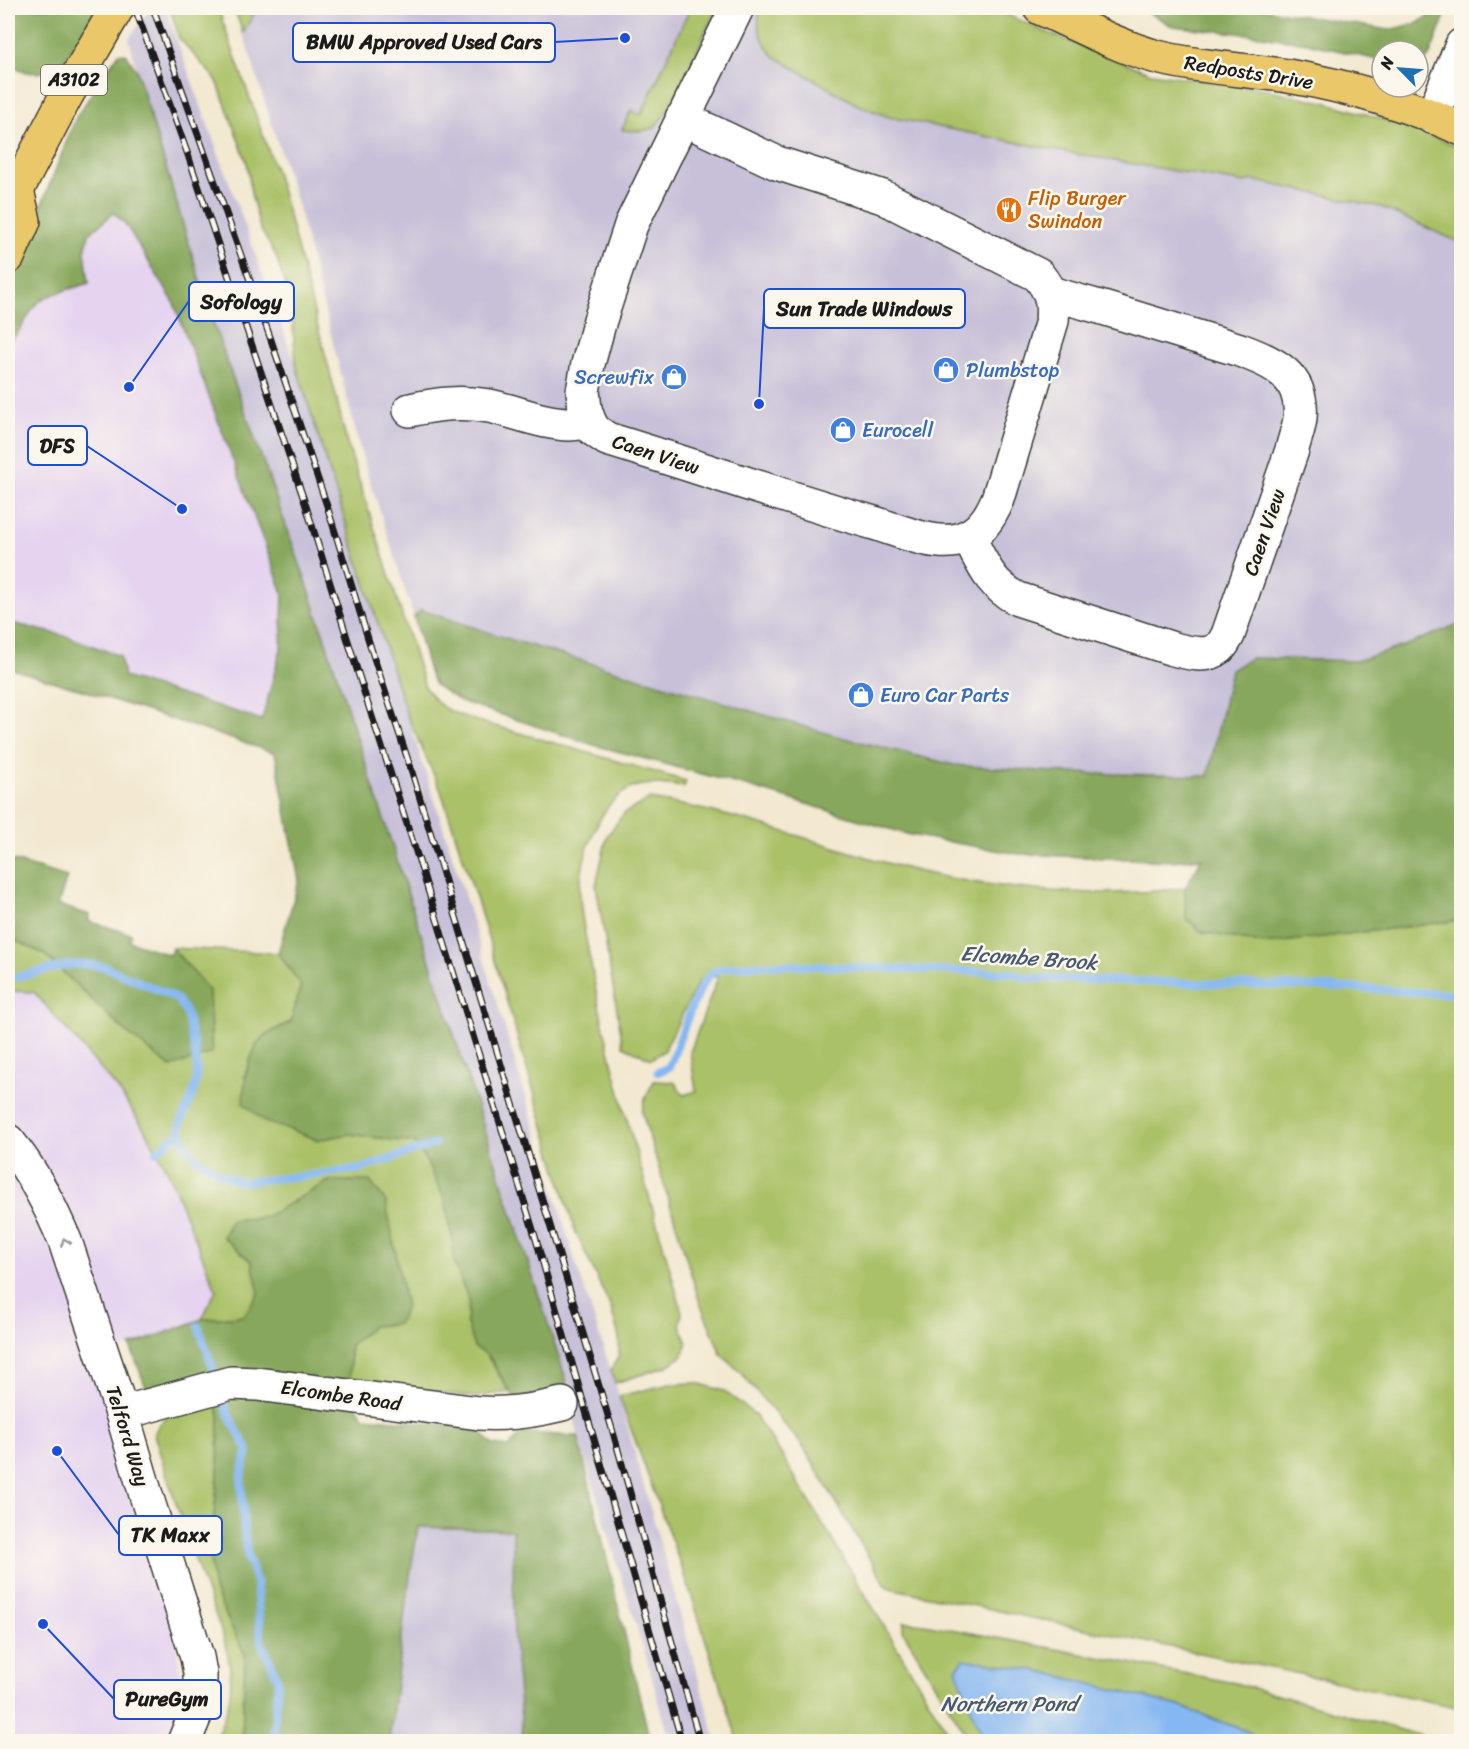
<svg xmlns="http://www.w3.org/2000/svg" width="1469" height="1749" font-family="Sriracha,sans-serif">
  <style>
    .built { fill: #e5d3f0 }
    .industrial { fill: #c7c0d8 }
    .green { fill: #aac167; stroke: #636e42; stroke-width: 1.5 }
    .forest { fill: #87a75c; stroke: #52623c; stroke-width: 1.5 }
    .water { fill: #85b7f2; stroke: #506a87; stroke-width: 1.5 }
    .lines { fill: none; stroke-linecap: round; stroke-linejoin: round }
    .stream { stroke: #85b7f2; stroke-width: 8 }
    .minor-casing { stroke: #3c3b37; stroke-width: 36 }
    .major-casing { stroke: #3c3b37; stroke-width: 36 }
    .minor { stroke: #fff; stroke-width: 33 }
    .major { stroke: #eac769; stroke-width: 33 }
    .rail-casing { stroke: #1c1c1c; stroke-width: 7 }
    .rail { stroke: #fbf7ec; stroke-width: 4.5; stroke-dasharray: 14; stroke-linecap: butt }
    .oneway { stroke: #999 }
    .labels { text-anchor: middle; stroke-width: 5; stroke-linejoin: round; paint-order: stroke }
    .shield { fill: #fbf7ec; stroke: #5f5e5a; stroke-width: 1.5 }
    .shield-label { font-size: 18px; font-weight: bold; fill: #1c1c1c }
    .street-label { font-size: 20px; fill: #1c1c1c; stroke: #fbf7ec }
    .food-label { font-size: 20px; fill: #c56008; stroke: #fbf7ec; text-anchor: start }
    .shop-label { font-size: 20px; fill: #366cbe; stroke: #fbf7ec; text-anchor: start }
    .water-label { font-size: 21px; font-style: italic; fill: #465a72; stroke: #fbf7ec }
    .leader { fill: none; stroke: #1d4ed8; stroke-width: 2 }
    .callout-dot { fill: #1d4ed8; stroke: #fbf7ec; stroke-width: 2 }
    .callout { fill: #fbf7ec; stroke: #1d4ed8; stroke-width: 2 }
    .callout-label { font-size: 21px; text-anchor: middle; font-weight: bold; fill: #1c1c1c }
  </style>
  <rect width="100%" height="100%" fill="#fbf7ec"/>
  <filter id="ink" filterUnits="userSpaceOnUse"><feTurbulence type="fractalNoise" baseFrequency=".0167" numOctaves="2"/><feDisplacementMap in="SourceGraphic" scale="12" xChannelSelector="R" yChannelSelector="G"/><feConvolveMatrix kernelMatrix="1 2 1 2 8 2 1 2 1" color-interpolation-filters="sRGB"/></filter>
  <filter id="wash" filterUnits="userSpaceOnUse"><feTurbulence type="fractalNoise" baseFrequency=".008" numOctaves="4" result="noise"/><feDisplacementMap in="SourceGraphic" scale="24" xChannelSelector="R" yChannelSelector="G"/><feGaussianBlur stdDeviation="1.35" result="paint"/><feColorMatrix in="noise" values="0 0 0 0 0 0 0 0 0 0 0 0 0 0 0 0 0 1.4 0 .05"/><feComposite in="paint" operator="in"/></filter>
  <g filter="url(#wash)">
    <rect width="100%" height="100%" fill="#f3e9d1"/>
    <g class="built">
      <path d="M131 189 283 593 281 649 262 720 8 640V309Z"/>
      <path d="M10 991 34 992 118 1089 148 1135 168 1172 216 1290 202 1319 122 1349 94 1362 175 1638 181 1677 180 1702 170 1731 164 1741 8 1742V994Z"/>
    </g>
    <g class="industrial">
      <path d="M151 8H165L296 365 463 890 576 1263 615 1383 716 1741H670L646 1657 578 1436 566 1379 308 587 210 314 137 71 129 38Z"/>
      <path d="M257 8H760L758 14 780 60 856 104 889 117 1070 153 1245 183 1252 180 1381 207 1461 243V623L1407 645 1260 789 1049 805 435 634 414 617 362 456 298 207 243 33Z"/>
      <path d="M447 1526 513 1529 514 1638 523 1741 389 1742 407 1594 418 1527Z"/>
    </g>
    <g class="green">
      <path d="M170 8H218L277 175 291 224 335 392 347 443 425 687C441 710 448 711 474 720L686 781 684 787C668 785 649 782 634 787 599 799 581 857 580 890 579 914 589 951 593 975 614 1090 652 1200 682 1313L680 1325 687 1343 683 1355 668 1366 615 1383 611 1369 619 1356V1337L611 1308 575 1231 479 907 441 791 407 715 316 429 296 365 291 303 276 256 260 228 251 193 247 163 217 81 179 38Z"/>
      <path d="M234 8H257L243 33Z"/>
      <path d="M690 8H717L670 107 654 128 641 131 622 130 631 110 641 115Z"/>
      <path d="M760 8H993L1041 30 1151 73 1265 89 1324 102 1400 124 1461 148V243L1381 207 1252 180 1245 183 1070 153 889 117 856 104 775 57C762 43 755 27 760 8Z"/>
      <path d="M650 799C731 812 809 840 887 863 977 889 1092 900 1185 888L1186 918 1202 932 1265 944 1461 920V1708L890 1588 886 1586 802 1445 740 1372 721 1354 699 1300 642 1112 645 1098 654 1081 674 1082 684 1095 696 1091 690 1052 718 977H701L664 1051 651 1059 623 1046 596 885 607 836 624 813Z"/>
      <path d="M8 937 44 954 128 1034 171 1067 209 991 172 948 278 953 301 984 291 1022 282 1026 259 1041 244 1076 292 1130 317 1140 350 1134 415 1143 428 1164 445 1200 452 1237 455 1264 469 1301 467 1324 510 1392 475 1397 350 1381V1345L373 1326 398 1324 329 1181 266 1217 231 1220 223 1237 252 1262 259 1293 244 1316 202 1319 216 1290 168 1172 148 1135 118 1089 34 992 10 991 8 989Z"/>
      <path d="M697 1383 724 1391 754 1414 781 1454 953 1741H738L690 1591 619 1396 670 1384Z"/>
      <path d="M213 1394 219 1415 218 1477 210 1554 214 1590 245 1655 242 1741H214C221 1726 228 1711 230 1694 235 1652 213 1612 200 1574 184 1527 168 1481 154 1434 166 1409 190 1404 213 1394Z"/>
      <path d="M904 1622 924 1624 1235 1683 1422 1736 1420 1742 1257 1741 1249 1732 976 1723 987 1741H970L903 1631Z"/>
    </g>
    <g class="forest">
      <path d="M8 8H98C83 34 61 83 23 71 18 69 12 64 8 61Z"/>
      <path d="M1141 8H1258L1389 30 1418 23 1441 8H1449L1445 16 1429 57 1422 64 1418 66V51H1382V61L1307 43 1255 35 1172 26Z"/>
      <path d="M119 53 126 54 137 71 210 314 308 587 566 1379V1394L522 1404 510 1392 489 1356 474 1347 467 1324 469 1301 455 1264 452 1237 445 1200 428 1164 415 1143 350 1134 317 1140 292 1130 265 1122 243 1103C244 1082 247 1061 258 1043 263 1035 282 1026 291 1022L301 985 278 953 299 880 275 753 85 691 8 668V622L69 637 120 656 124 677 262 720 281 649 283 593 173 301 126 225 114 213 89 234 85 251 89 283C76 288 50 293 40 301 28 311 20 336 8 341V291L76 117Z"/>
      <path d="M421 610 509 639 836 736 954 765 1067 773 1208 776 1231 670 1251 658 1356 661 1407 645 1461 623V920L1265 944 1202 932 1186 918 1185 888 1202 858 1171 861 1018 854 910 835 746 786 590 744 460 701 435 685 429 672 414 617Z"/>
      <path d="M8 859 67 877 58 905 90 915 88 921 131 934 129 941 170 955 172 948 209 990 212 1053 171 1067 128 1034 44 954 8 937Z"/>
      <path d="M329 1181H370L386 1202 406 1307 398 1324 373 1326 350 1345V1378L346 1390 364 1417 476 1428 493 1445 509 1447 522 1433 578 1436 650 1741H523L514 1638 513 1530 418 1527 407 1594 389 1741H242L245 1655 214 1590 210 1554 218 1477 219 1415 209 1380 149 1395 130 1346 202 1319 244 1316 259 1293 252 1262 223 1237 231 1220 266 1217Z"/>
    </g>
    <path class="water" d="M964 1659 1040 1671 1179 1706 1249 1732 1257 1741H987L976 1723 956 1669Z"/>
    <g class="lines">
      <g class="stream">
        <path d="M8 979 68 965 87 964 105 967 165 993 178 1000 186 1013 194 1047 197 1069 196 1082 191 1100 182 1119 180 1130 185 1143 196 1158 221 1174 240 1182 304 1176 360 1169 435 1144"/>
        <path d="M658 1072 669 1067C677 1048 697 985 711 974 723 963 771 965 788 965L1014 973 1024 978 1354 988 1462 995"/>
        <path d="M156 1152 178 1134 180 1130"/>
        <path d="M198 1326 217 1379"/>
        <path d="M221 1394 228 1414 248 1450 241 1477 244 1529 247 1555 256 1581 261 1641 278 1680 273 1742"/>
      </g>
    </g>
  </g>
  <g filter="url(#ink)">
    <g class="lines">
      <defs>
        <g id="minor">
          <path d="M1432 117 1462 45"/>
          <path d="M682 118 777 163 883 197 1038 275C1051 291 1054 300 1052 321L998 499C990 518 979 535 958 540 934 546 897 530 874 523 784 497 696 466 607 439L594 430 589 421 585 409 583 391 588 364 600 320 631 225 737 8"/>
          <path d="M410 410C437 404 461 401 489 406 515 411 543 424 570 424 576 424 583 422 589 421"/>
          <path d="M968 536C983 564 989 584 1018 599L1170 648C1185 652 1206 659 1219 648 1223 645 1225 640 1228 635L1292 450C1294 440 1299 429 1300 418 1304 375 1274 363 1240 350L1103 308 1050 293"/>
          <path d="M8 1141C33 1171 50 1206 65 1241L122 1413 146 1495 197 1657 200 1673V1701L196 1713 184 1742"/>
          <path d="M122 1413 231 1383 257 1384 479 1413C509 1415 534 1411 562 1404"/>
        </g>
        <g id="major">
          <path d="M1040 8C1078 25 1117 46 1157 57 1200 68 1244 69 1288 76 1347 86 1407 104 1462 129"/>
          <path d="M8 198 17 190 66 96 117 8"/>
          <path d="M8 257 24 221 17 190"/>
        </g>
      </defs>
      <use href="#minor" class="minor-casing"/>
      <use href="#major" class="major-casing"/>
      <use href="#minor" class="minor"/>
      <use href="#major" class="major"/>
      <defs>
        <g id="rail">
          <path d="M135 8 188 155 306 506 364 692 419 861 538 1246 682 1742"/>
          <path d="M153 8 270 337 327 506 374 658 411 769 613 1432 700 1742"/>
        </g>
      </defs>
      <use href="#rail" class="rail-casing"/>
      <use href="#rail" class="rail"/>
    </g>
    <defs><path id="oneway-chevron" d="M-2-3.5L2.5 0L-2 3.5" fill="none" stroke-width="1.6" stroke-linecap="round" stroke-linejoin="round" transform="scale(1.5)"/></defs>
    <use class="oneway" href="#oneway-chevron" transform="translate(65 1242) rotate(-111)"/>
  </g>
  <defs>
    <symbol id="restaurant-disc" viewBox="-11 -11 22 22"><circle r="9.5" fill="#e8710a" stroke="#fbf7ec"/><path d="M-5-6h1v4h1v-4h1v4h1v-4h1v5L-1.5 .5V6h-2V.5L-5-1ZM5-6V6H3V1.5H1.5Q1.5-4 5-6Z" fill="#fff"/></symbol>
    <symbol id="shop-disc" viewBox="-11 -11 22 22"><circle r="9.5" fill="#3f7fe0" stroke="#fbf7ec"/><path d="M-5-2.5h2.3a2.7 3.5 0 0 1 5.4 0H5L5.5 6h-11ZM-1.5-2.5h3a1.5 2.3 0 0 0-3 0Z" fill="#fff"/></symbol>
  </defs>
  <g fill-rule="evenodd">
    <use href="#restaurant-disc" x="994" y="195" width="30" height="30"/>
    <use href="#shop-disc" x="931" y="355" width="30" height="30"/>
    <use href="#shop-disc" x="659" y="362" width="30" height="30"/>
    <use href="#shop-disc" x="828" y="415" width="30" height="30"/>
    <use href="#shop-disc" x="846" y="680" width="30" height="30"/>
  </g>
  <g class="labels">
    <rect class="shield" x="41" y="65" width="66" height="30" rx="4.5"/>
    <g class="shield-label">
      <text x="74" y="86">A3102</text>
    </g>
    <g class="street-label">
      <text transform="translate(1249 72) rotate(9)" y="7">Redposts Drive</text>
      <text transform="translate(656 454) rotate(18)" y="7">Caen View</text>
      <text transform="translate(1264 532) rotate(-71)" y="7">Caen View</text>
      <text transform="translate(341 1395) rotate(8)" y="7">Elcombe Road</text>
      <text transform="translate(128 1436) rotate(73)" y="7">Telford Way</text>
    </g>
    <g class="food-label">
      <text x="1028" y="205">Flip Burger<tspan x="1028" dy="23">Swindon</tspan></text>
    </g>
    <g class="shop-label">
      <text x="966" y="377">Plumbstop</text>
      <text x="654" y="384" text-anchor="end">Screwfix</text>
      <text x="862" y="437">Eurocell</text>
      <text x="880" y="702">Euro Car Parts</text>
    </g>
    <g class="water-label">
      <text transform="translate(1029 958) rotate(4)" y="7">Elcombe Brook</text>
      <text x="1009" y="1711">Northern Pond</text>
    </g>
  </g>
  <path class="leader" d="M625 38L555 42M129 387L189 301M759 404L764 308M182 509L87 446M57 1451L119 1535M43 1624L114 1699"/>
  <g class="callout-dot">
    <circle cx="625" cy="38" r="6"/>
    <circle cx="129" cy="387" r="6"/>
    <circle cx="759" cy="404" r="6"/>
    <circle cx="182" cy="509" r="6"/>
    <circle cx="57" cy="1451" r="6"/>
    <circle cx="43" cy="1624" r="6"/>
  </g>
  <g class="callout">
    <rect x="293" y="23" width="262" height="39" rx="6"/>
    <rect x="189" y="282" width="105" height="39" rx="6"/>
    <rect x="764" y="289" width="201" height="39" rx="6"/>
    <rect x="28" y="426" width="59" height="39" rx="6"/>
    <rect x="119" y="1516" width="103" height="39" rx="6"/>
    <rect x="114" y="1680" width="107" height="39" rx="6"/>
  </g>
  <g class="callout-label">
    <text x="424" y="49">BMW Approved Used Cars</text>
    <text x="241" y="309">Sofology</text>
    <text x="864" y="316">Sun Trade Windows</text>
    <text x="57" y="453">DFS</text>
    <text x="170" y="1542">TK Maxx</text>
    <text x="167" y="1706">PureGym</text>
  </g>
  <rect width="1469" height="1749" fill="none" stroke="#fbf7ec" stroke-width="30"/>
  <g transform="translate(1400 69) rotate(295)"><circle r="28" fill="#fbf7ec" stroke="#a29f99" stroke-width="1.5"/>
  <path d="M0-4.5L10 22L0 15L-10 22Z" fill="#1f6fb2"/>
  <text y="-9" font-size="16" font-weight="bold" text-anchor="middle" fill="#1c1c1c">N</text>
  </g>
</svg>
